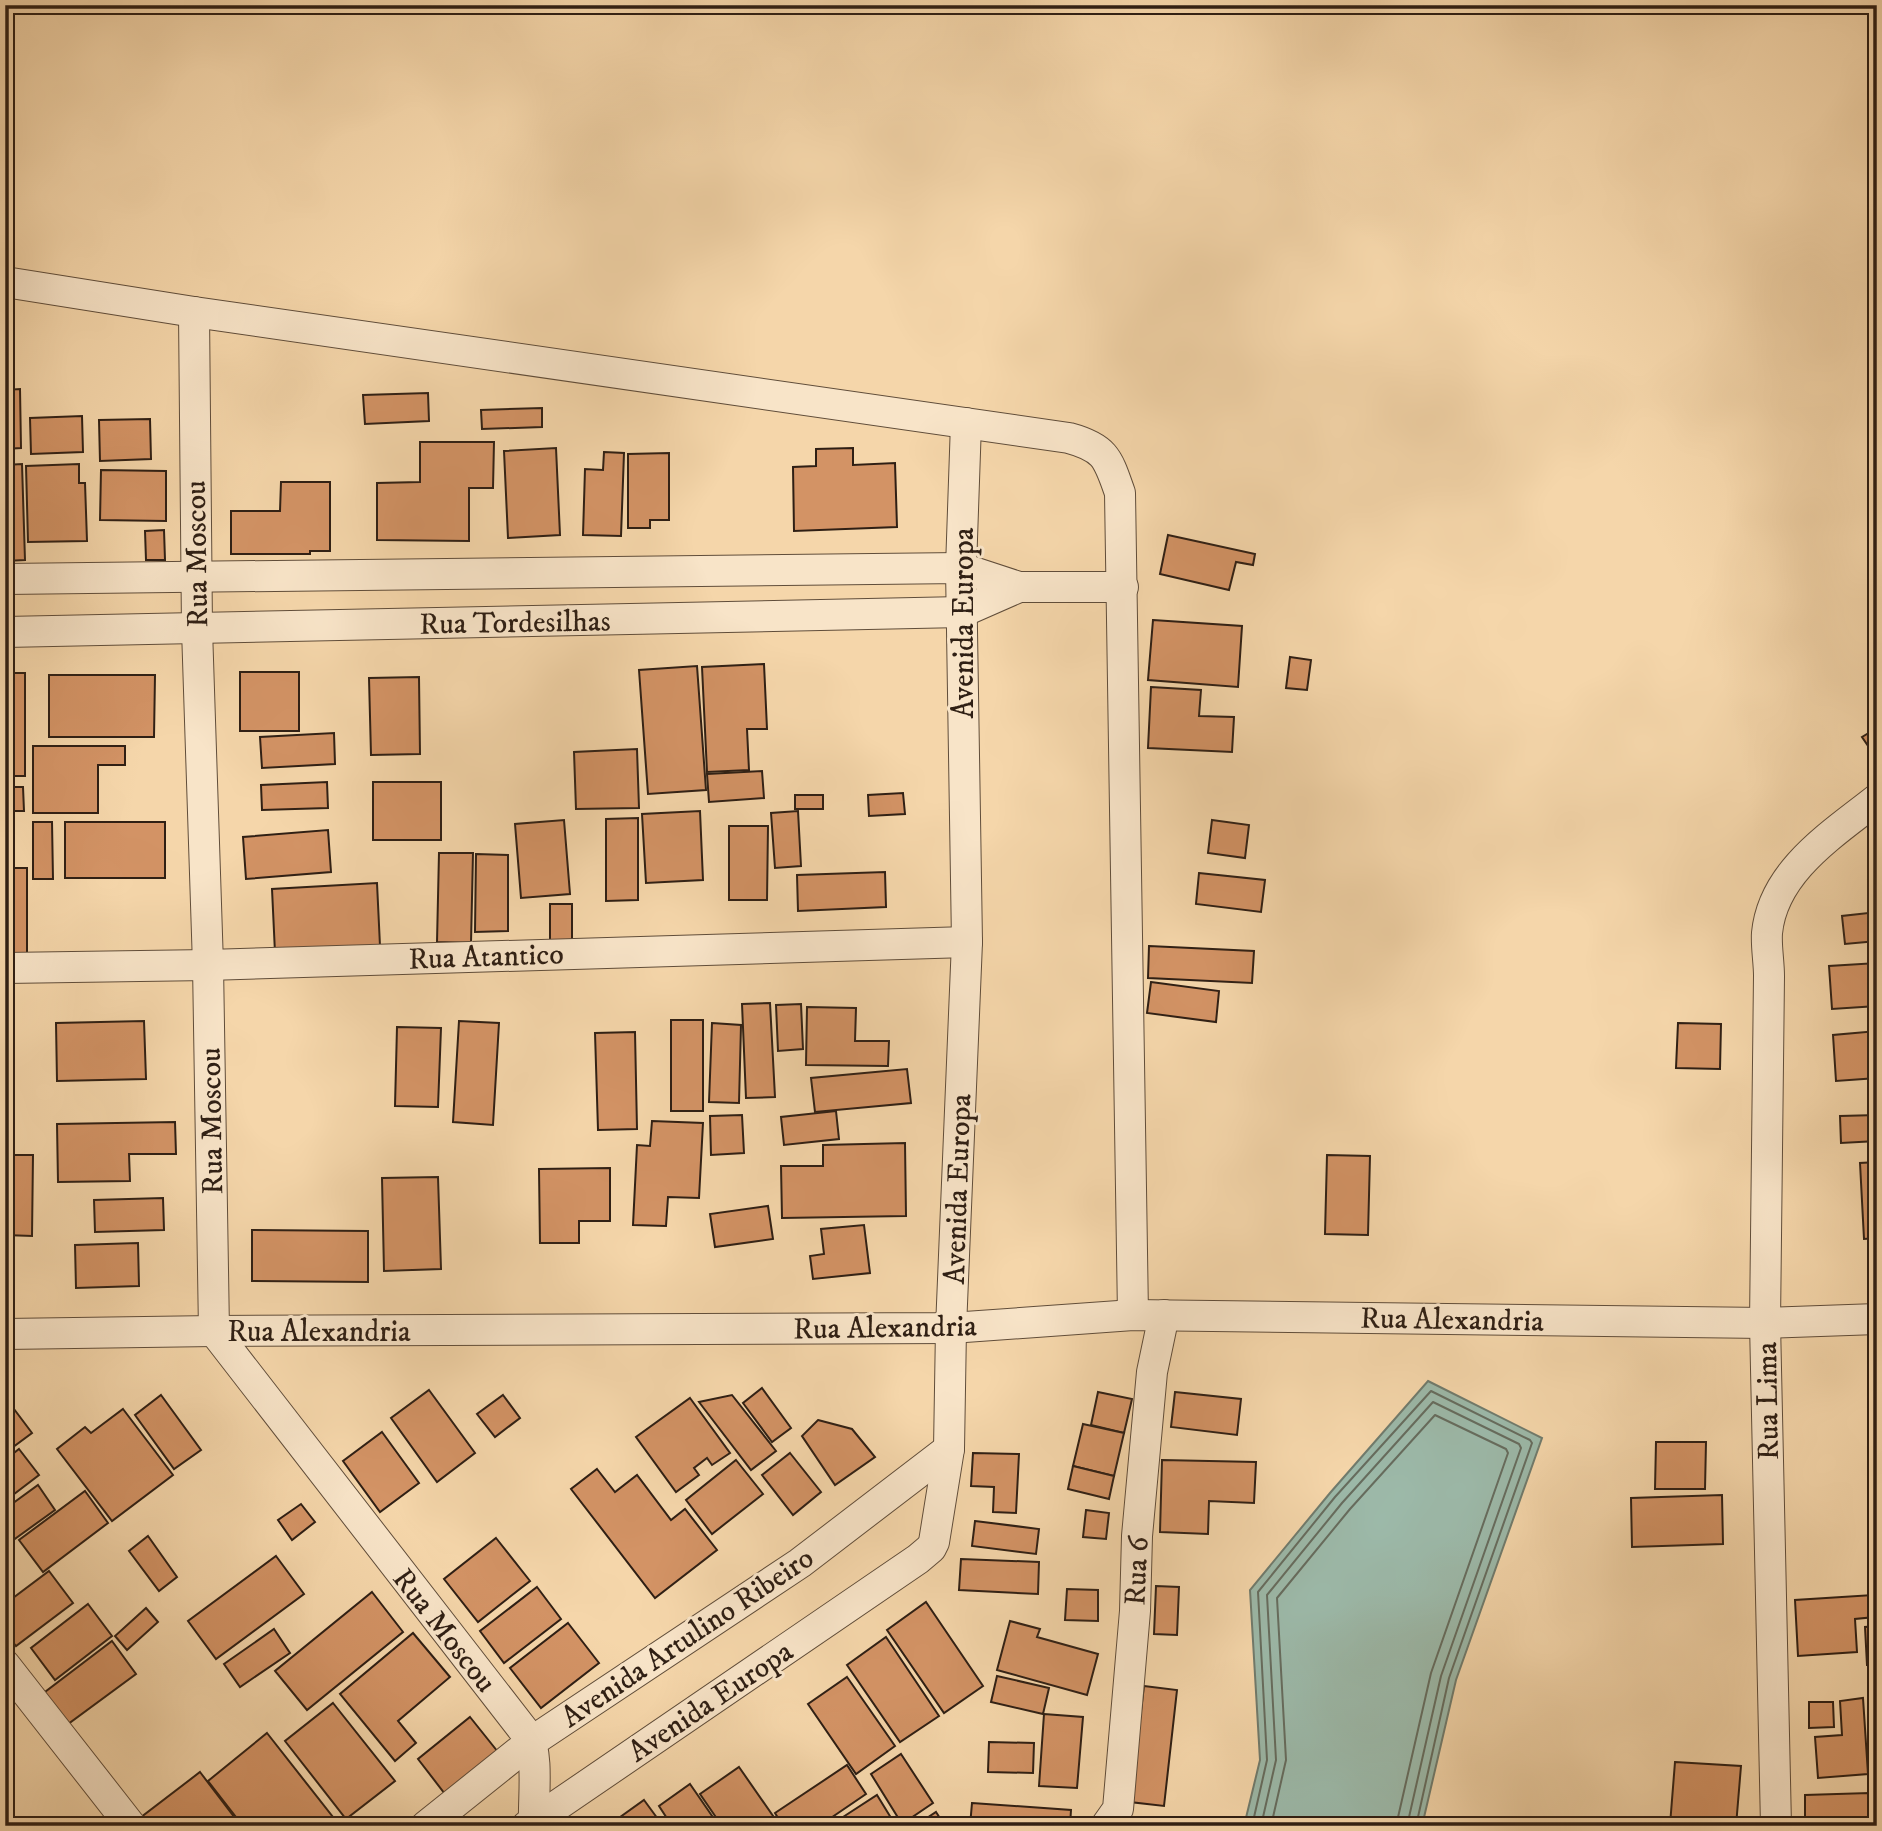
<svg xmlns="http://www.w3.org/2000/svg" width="1882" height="1831" font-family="'IM FELL DW Pica',serif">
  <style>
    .water { fill: #9cb9a9; stroke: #707b6d; stroke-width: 2 }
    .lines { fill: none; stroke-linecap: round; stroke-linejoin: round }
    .shore { stroke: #666c5e; stroke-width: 2 }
    .building { fill: #d39365; stroke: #2f1f14; stroke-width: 2 }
    .minor-casing { stroke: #604d3a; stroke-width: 32 }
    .minor { stroke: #f8e4c8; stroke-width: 30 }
    .labels { text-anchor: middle; stroke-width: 6; stroke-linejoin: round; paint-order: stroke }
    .street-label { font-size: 30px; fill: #2f1f14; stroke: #f8e4c8 }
  </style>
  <rect width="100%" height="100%" fill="#f5d6aa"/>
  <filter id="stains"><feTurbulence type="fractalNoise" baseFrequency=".00286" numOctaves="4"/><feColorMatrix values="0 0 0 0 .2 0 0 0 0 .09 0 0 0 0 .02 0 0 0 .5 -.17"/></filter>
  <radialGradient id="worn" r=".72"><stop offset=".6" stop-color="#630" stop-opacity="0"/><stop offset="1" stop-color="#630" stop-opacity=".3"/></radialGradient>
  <path class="water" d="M1428 1381 1542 1438 1456 1680 1422 1826H1244L1260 1760 1250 1590 1330 1493Z"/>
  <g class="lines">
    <g class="shore">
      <path d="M1252 1826 1267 1760 1258 1592 1335 1497 1431 1391 1530 1440 1532 1443 1449 1678 1416 1826"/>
      <path d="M1261 1826 1276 1760 1267 1595 1342 1503 1433 1402 1519 1444 1521 1448 1441 1676 1407 1826"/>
      <path d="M1271 1826 1286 1760 1277 1598 1350 1509 1435 1415 1506 1449 1508 1453 1431 1673 1396 1826"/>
    </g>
  </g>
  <g class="building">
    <path d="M20 389 21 448 5 449V390Z"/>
    <path d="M428 393 429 421 365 424 363 395Z"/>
    <path d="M542 408V427L482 429 481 410Z"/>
    <path d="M82 416 83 452 31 454 30 418Z"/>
    <path d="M150 419 151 459 100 461 99 420Z"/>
    <path d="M420 442H494L493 488H469V541L377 540V483L420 482Z"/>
    <path d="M556 448 560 535 508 538 504 451Z"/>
    <path d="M853 448V465L895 463 897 527 794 531 793 467 816 466V449Z"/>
    <path d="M604 452 624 453 621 536 583 535 585 469 603 470Z"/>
    <path d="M669 453V520H650V528H628V454Z"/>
    <path d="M22 464 25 560 5 561V465Z"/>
    <path d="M79 464V483H85L87 541 28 542 26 466Z"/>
    <path d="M101 470 166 471V521L100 520Z"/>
    <path d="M281 482H330V551H310V554H231V511H280Z"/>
    <path d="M164 530 165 560H146L145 531Z"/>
    <path d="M1168 535 1255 554 1253 565 1236 562 1229 590 1160 574Z"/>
    <path d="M1153 620 1242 626 1238 687 1148 680Z"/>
    <path d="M1290 657 1311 660 1307 690 1286 688Z"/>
    <path d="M764 664 767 729H747L749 770 707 772 702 667Z"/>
    <path d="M697 666 706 790 648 794 639 670Z"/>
    <rect x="240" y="672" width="59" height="59"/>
    <rect x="5" y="673" width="20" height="103"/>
    <path d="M49 675H155L154 737H49Z"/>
    <path d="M419 677 420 754 371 755 369 678Z"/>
    <path d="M1151 687 1201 690 1199 716 1234 717 1232 752 1148 748Z"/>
    <path d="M1877 728V759L1862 737Z"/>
    <path d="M334 733 335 764 262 768 260 737Z"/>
    <path d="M33 746H125V765H98V813H33Z"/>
    <path d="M637 749 639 808 576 809 574 752Z"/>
    <path d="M762 771 764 798 709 802 707 774Z"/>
    <path d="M327 782 328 808 262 810 261 785Z"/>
    <rect x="373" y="782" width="68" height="58"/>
    <path d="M5 787H23L24 811H5Z"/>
    <path d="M903 793 905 814 869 816 868 795Z"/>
    <rect x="795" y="795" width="28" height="14"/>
    <path d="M700 811 703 880 646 883 642 814Z"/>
    <path d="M798 811 801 866 775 868 771 813Z"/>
    <path d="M638 818V900L606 901V819Z"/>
    <path d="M564 820 570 894 521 898 515 824Z"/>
    <path d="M1212 820 1249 825 1245 858 1208 853Z"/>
    <path d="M33 822H52L53 879H33Z"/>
    <rect x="65" y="822" width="100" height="56"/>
    <path d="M729 826H768L767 900H729Z"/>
    <path d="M328 830 331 872 246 879 243 837Z"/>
    <path d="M439 853H473L471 943 437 942Z"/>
    <path d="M476 854 508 855V931L475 932Z"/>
    <rect x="5" y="868" width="22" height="95"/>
    <path d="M885 872 886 907 798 911 797 875Z"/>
    <path d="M1199 873 1265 880 1261 912 1196 904Z"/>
    <path d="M1868 880H1877V905H1869Z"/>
    <path d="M377 883 380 946 275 953 272 889Z"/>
    <rect x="550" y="904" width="22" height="40"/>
    <path d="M1877 912V941L1845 944 1842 916Z"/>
    <path d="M1149 946 1254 951 1252 983 1148 978Z"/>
    <path d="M1877 963V1006L1832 1009 1829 966Z"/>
    <path d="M1151 982 1219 991 1216 1022 1147 1013Z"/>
    <path d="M770 1003 775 1097 746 1098 742 1004Z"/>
    <path d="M801 1004 803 1049 778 1051 776 1005Z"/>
    <path d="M807 1007 856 1008 855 1041H889L888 1066 806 1065Z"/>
    <rect x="671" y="1020" width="32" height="91"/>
    <path d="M144 1021 146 1079 57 1081 56 1023Z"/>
    <path d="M459 1021 499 1023 493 1125 453 1122Z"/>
    <path d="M712 1023 741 1025 739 1103 709 1102Z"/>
    <path d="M1678 1023 1721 1024 1720 1069 1676 1068Z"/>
    <path d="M397 1027 441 1028 438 1107 395 1106Z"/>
    <path d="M1877 1031V1078L1836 1081 1833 1035Z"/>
    <path d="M635 1032 637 1129 598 1130 595 1033Z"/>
    <path d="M907 1069 911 1103 815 1112 811 1078Z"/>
    <path d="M836 1111 839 1139 784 1145 781 1117Z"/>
    <path d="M742 1115 744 1153 711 1155 710 1116Z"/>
    <path d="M1877 1115V1141L1841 1143 1840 1116Z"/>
    <path d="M652 1121 703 1123 699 1198 668 1197 666 1226 633 1225 637 1145 650 1146Z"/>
    <path d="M175 1122 176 1154H129L130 1181 58 1182 57 1124Z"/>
    <path d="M905 1143 906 1216 782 1218 781 1166H823V1145Z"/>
    <path d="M5 1155H33L32 1236 5 1235Z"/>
    <path d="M1327 1155 1370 1156 1368 1235 1325 1234Z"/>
    <path d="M1877 1162V1238L1864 1239 1860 1163Z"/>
    <path d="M610 1168V1221H579V1243H540L539 1169Z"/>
    <path d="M438 1177 441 1269 384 1271 382 1178Z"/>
    <path d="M163 1198 164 1230 95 1232 94 1200Z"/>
    <path d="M768 1206 773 1239 715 1247 710 1214Z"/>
    <path d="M864 1225 870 1273 813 1279 810 1256 824 1254 821 1229Z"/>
    <path d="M252 1230 368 1231V1282L252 1281Z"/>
    <path d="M138 1243 139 1286 76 1288 75 1245Z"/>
    <path d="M762 1388 791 1428 772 1442 743 1403Z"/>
    <path d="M429 1390 475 1453 437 1482 391 1418Z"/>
    <path d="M1098 1392 1132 1399 1124 1433 1091 1425Z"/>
    <path d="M1175 1392 1241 1399 1237 1435 1171 1427Z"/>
    <path d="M161 1395 201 1450 174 1469 135 1415Z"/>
    <path d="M503 1395 520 1418 495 1437 477 1414Z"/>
    <path d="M732 1395 776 1451 751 1470 699 1402Z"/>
    <path d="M5 1397 32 1433 5 1453Z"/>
    <path d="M690 1398 730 1453 712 1465 707 1458 694 1468 699 1475 676 1492 636 1437Z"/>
    <path d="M123 1409 173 1475 112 1521 57 1449 85 1427 91 1433Z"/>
    <path d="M818 1420 852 1429 875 1457 835 1485 802 1436Z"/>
    <path d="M1083 1424 1124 1433 1114 1476 1073 1466Z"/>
    <path d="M382 1432 419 1483 380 1512 343 1461Z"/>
    <path d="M1656 1442H1706L1705 1489H1655Z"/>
    <path d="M19 1449 39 1475 5 1501V1460Z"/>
    <path d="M790 1453 821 1492 793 1515 762 1475Z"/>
    <path d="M973 1453 1019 1454 1016 1513 993 1512 994 1487 971 1486Z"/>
    <path d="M736 1460 763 1494 712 1534 686 1500Z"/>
    <path d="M1162 1460 1256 1462 1254 1503 1209 1501 1208 1534 1160 1532Z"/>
    <path d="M1073 1466 1114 1476 1109 1499 1068 1489Z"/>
    <path d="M597 1469 615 1492 637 1475 671 1520 685 1509 717 1550 655 1598 571 1489Z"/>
    <path d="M38 1485 55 1510 5 1546V1509Z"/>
    <path d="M85 1491 108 1523 43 1572 19 1540Z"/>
    <path d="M1722 1495 1723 1544 1632 1547 1631 1498Z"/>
    <path d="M301 1504 315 1522 292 1540 278 1520Z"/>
    <path d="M1086 1510 1109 1513 1106 1539 1083 1537Z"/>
    <path d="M975 1521 1039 1529 1036 1554 972 1546Z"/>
    <path d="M148 1536 177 1577 159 1591 129 1551Z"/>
    <path d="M496 1538 530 1581 478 1622 444 1579Z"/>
    <path d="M276 1556 304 1594 216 1659 188 1621Z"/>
    <path d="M961 1559 1039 1562 1038 1594 959 1590Z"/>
    <path d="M49 1571 73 1603 16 1646 5 1632V1604Z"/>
    <path d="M1156 1586 1179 1587 1177 1635 1154 1634Z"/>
    <path d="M537 1587 561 1619 504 1663 480 1631Z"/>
    <path d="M1067 1589 1098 1590V1621L1065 1620Z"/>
    <path d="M372 1592 403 1632 307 1710 275 1671Z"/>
    <path d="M1873 1595 1875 1617 1855 1619 1857 1652 1798 1656 1795 1600Z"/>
    <path d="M926 1602 983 1686 944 1713 887 1630Z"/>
    <path d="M88 1604 112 1636 55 1680 31 1648Z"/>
    <path d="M146 1608 158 1622 127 1650 115 1636Z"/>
    <path d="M1010 1621 1040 1629 1037 1637 1098 1654 1087 1695 997 1670Z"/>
    <path d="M568 1623 599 1663 541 1708 510 1668Z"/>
    <path d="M1877 1626V1665H1867L1865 1627Z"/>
    <path d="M274 1629 290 1653 240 1687 224 1664Z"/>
    <path d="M413 1633 450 1677 398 1721 416 1743 395 1761 340 1694Z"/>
    <path d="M886 1637 939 1716 900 1742 847 1665Z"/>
    <path d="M112 1641 136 1674 64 1727 41 1695Z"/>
    <path d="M997 1676 1049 1688 1043 1714 991 1702Z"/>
    <path d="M847 1677 895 1746 856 1774 808 1704Z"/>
    <path d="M1144 1686 1177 1690 1164 1806 1130 1802Z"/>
    <path d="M1863 1698 1868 1774 1818 1778 1815 1737 1842 1735 1840 1701Z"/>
    <path d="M1809 1702H1833L1834 1727 1809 1728Z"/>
    <path d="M333 1703 395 1781 346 1819 285 1741Z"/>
    <path d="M1044 1714 1083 1717 1077 1788 1039 1786Z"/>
    <path d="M470 1717 498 1752 445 1794 418 1759Z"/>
    <path d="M267 1733 340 1826H243L208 1781Z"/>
    <path d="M989 1742 1034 1743 1033 1773 988 1772Z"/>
    <path d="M901 1754 933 1803 902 1824 871 1774Z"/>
    <path d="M1675 1762 1741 1766 1736 1826 1670 1825Z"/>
    <path d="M847 1765 866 1794 819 1826H783L775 1813Z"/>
    <path d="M739 1767 780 1826H722L700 1794Z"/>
    <path d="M200 1772 241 1826H140L136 1821Z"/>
    <path d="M690 1784 719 1826H672L659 1806Z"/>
    <path d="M1869 1793 1870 1826H1805V1795Z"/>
    <path d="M877 1795 896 1826H848L843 1817Z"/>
    <path d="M644 1800 663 1826H620L616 1820Z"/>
    <path d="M972 1803 1071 1810 1070 1826H970Z"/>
    <path d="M936 1812 945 1826H915Z"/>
  </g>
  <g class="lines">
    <defs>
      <g id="minor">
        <path d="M5 282 194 312 1069 438C1106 448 1108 459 1120 493L1133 1315"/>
        <path d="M194 312 197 629 208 965 214 1331 528 1736C539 1754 533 1800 534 1821"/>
        <path d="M5 579 961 568 1019 587H1123"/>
        <path d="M5 632 962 612 1019 587"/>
        <path d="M5 968 208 965 967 942"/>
        <path d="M5 1334 214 1331 951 1328 1133 1315 1765 1323 1877 1319"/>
        <path d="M5 1665 131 1826"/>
        <path d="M426 1826 531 1742 800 1563 949 1449"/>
        <path d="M527 1826 918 1559 931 1548 934 1542 949 1449 951 1328 967 942 961 568 966 423"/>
        <path d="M1106 1826 1118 1809 1135 1611 1137 1536 1152 1372 1164 1315"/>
        <path d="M1776 1826 1765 1323 1769 976C1769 962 1766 946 1767 933 1773 871 1833 834 1877 799"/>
      </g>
    </defs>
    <use href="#minor" class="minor-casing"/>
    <use href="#minor" class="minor"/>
  </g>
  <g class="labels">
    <g class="street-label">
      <text transform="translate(196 554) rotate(-91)" y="10">Rua Moscou</text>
      <text transform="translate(515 622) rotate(-1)" y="10">Rua Tordesilhas</text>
      <text transform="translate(963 623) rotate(-90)" y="10">Avenida Europa</text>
      <text transform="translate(486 956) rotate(-2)" y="10">Rua Atantico</text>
      <text transform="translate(211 1121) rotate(-91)" y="10">Rua Moscou</text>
      <text transform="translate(957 1189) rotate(-88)" y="10">Avenida Europa</text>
      <text transform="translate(1452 1319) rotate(1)" y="10">Rua Alexandria</text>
      <text transform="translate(885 1327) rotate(-1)" y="10">Rua Alexandria</text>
      <text x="319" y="1341">Rua Alexandria</text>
      <text transform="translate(1767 1401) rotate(-91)" y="10">Rua Lima</text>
      <text transform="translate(1136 1571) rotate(-87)" y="10">Rua 6</text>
      <text transform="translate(445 1630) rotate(52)" y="10">Rua Moscou</text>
      <text transform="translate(687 1637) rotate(-34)" y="10">Avenida Artulino Ribeiro</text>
      <text transform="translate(710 1701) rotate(-34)" y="10">Avenida Europa</text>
    </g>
  </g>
  <rect width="1882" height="1831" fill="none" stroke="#f5d6aa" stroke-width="28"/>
  <rect x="7" y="7" width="1868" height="1817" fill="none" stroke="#2f1f14" stroke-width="3.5"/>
  <rect x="14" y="14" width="1854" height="1803" fill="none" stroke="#2f1f14" stroke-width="2"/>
  <rect width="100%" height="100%" filter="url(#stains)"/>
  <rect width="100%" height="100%" fill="url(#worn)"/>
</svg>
